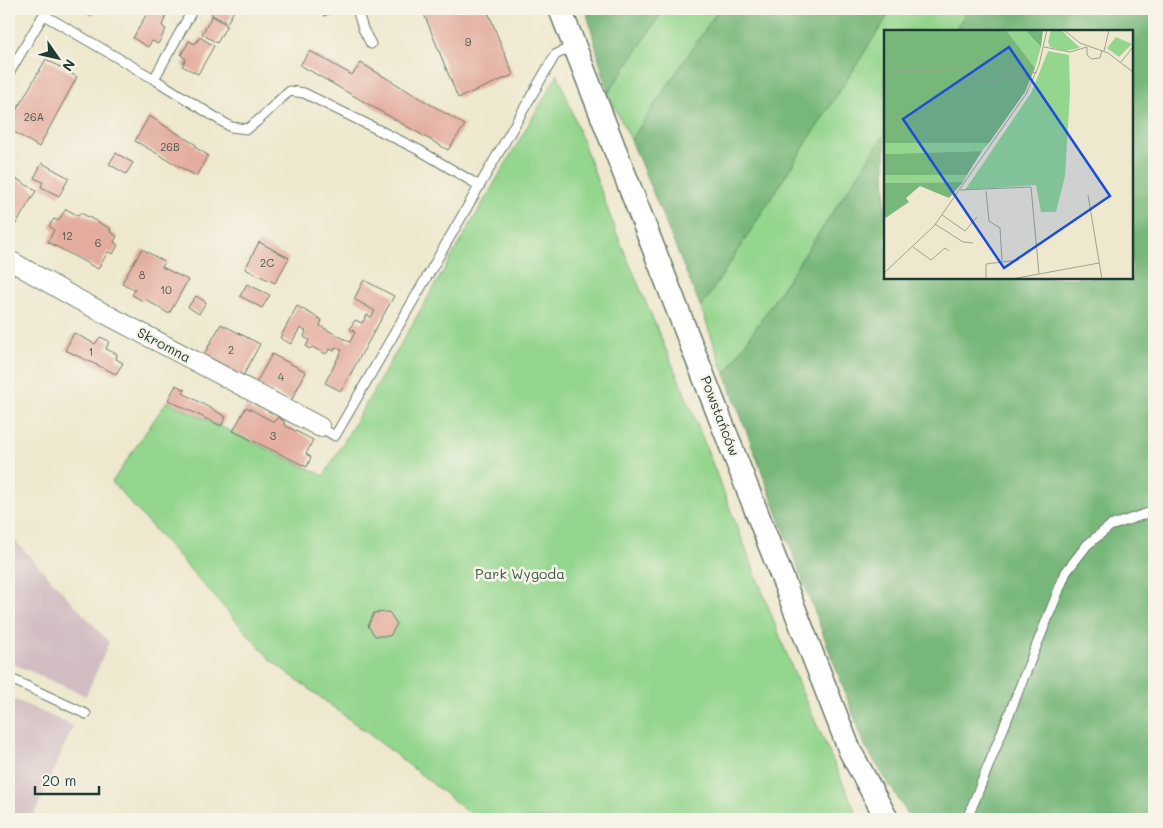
<svg xmlns="http://www.w3.org/2000/svg" width="1163" height="828" font-family="Mali,sans-serif">
  <style>
    .industrial { fill: #d2bec2 }
    .green { fill: #94d68e; stroke: #5a8a61 }
    .forest { fill: #77b779; stroke: #4b7a56 }
    .building { fill: #e3ac9e }
    .lines { fill: none; stroke-linecap: round; stroke-linejoin: round }
    .service-casing { stroke: #67796a; stroke-width: 11 }
    .minor-casing { stroke: #67796a; stroke-width: 21 }
    .tertiary-casing { stroke: #67796a; stroke-width: 25 }
    .service { stroke: #fff; stroke-width: 9 }
    .minor { stroke: #fff; stroke-width: 19 }
    .tertiary { stroke: #fff; stroke-width: 22 }
    .labels { text-anchor: middle; stroke-width: 5; stroke-linejoin: round; paint-order: stroke }
    .number-label { font-size: 11px; fill: #50594e }
    .street-label { font-size: 14px; fill: #1f3d34; stroke: #f7f3e8 }
    .park-label { font-size: 14px; fill: #365c46; stroke: #f7f3e8 }
    .inset-road { fill: none; stroke: #9ba490; stroke-width: 1 }
    .view { fill: #1d4ed8; fill-opacity: 0.15; stroke: #1d4ed8; stroke-width: 2.5 }
    .inset-edge { fill: none; stroke: #1f3d34; stroke-width: 2.5 }
  </style>
  <rect width="100%" height="100%" fill="#f7f3e8"/>
  <filter id="ink" filterUnits="userSpaceOnUse"><feTurbulence type="fractalNoise" baseFrequency=".02" numOctaves="2"/><feDisplacementMap in="SourceGraphic" scale="10" xChannelSelector="R" yChannelSelector="G"/><feConvolveMatrix kernelMatrix="1 2 1 2 8 2 1 2 1" color-interpolation-filters="sRGB"/></filter>
  <filter id="wash" filterUnits="userSpaceOnUse"><feTurbulence type="fractalNoise" baseFrequency=".0096" numOctaves="4" result="noise"/><feDisplacementMap in="SourceGraphic" scale="20" xChannelSelector="R" yChannelSelector="G"/><feGaussianBlur stdDeviation="1.12" result="paint"/><feColorMatrix in="noise" values="0 0 0 0 0 0 0 0 0 0 0 0 0 0 0 0 0 1.4 0 .05"/><feComposite in="paint" operator="in"/></filter>
  <g filter="url(#wash)">
    <rect width="100%" height="100%" fill="#eee8ce"/>
    <g class="industrial">
      <path d="M9 534 109 642 86 696 9 662Z"/>
      <path d="M9 697 73 726 32 819H9Z"/>
    </g>
    <g class="green">
      <path d="M664 9H719L631 140 608 94Z"/>
      <path d="M892 9H969L954 31H886L885 134 725 374 701 308Z"/>
      <path d="M558 74 616 232 690 406 798 683 859 819H477L390 750 272 661 112 482 167 401 324 476Z"/>
    </g>
    <g class="forest">
      <path d="M586 9H664L608 94Z"/>
      <path d="M719 9H892L701 308 631 140Z"/>
      <path d="M969 9H1154V819H911L866 748 725 374 885 134 886 278H1132V31H954Z"/>
    </g>
    <g id="blocks">
      <g class="building">
        <path d="M79 9H96L92 16Z"/>
        <path d="M155 9H169L166 15Z"/>
        <path d="M214 9H235L227 23 211 14Z"/>
        <path d="M322 9H342L324 16Z"/>
        <path d="M422 9H487L513 75 458 98Z"/>
        <path d="M149 10 166 15 162 26 166 29 158 44 152 41 148 47 133 38Z"/>
        <path d="M212 16 227 25 217 43 202 34Z"/>
        <path d="M200 37 214 46 198 74 182 66 186 59 181 55 189 41 195 44Z"/>
        <path d="M310 51 352 75 361 63 465 125 448 150 300 65Z"/>
        <path d="M46 59 77 77 39 147 9 129V123Z"/>
        <path d="M149 116 196 145V148L208 155 196 176 135 141Z"/>
        <path d="M116 153 133 163 126 174 109 164Z"/>
        <path d="M42 163 69 178 59 196 41 187 43 182 34 178Z"/>
        <path d="M9 174 36 191 16 224 9 220Z"/>
        <path d="M66 209 77 215 81 213 111 229 110 232 117 236 114 242 118 245 113 254 108 252 98 269 48 242 54 230 49 226 54 219 58 221Z"/>
        <path d="M259 242 289 258 275 283 245 269Z"/>
        <path d="M142 249 165 262 162 267 188 280 169 314 145 299 143 301 132 295 135 290 122 283Z"/>
        <path d="M364 280 394 296 341 391 325 383 342 350 335 347 334 351 330 349 326 354 312 347 310 349 306 347 309 340 304 337 306 331 300 328 291 344 280 338 297 306 322 320 320 326 350 342 355 332 350 329 355 320 362 323 367 315 371 317 375 311 354 299Z"/>
        <path d="M247 284 270 295 262 308 240 296Z"/>
        <path d="M196 296 206 302 199 314 188 307Z"/>
        <path d="M221 324 260 344 243 376 203 356Z"/>
        <path d="M74 333 95 344 100 337 109 341 106 349 117 354 116 359 123 363 116 374 65 350Z"/>
        <path d="M272 354 306 372 291 401 256 383Z"/>
        <path d="M176 385 185 390 183 393 226 417 221 426 168 400Z"/>
        <path d="M246 407 274 422 278 417 284 421V425L313 440 306 454 311 457 307 467 233 431Z"/>
        <path d="M389 612 397 624 390 636H375L368 626 374 613Z"/>
      </g>
    </g>
  </g>
  <g filter="url(#ink)">
    <use href="#blocks" fill-opacity="0" stroke="#67796a" stroke-width="1"/>
    <g class="lines">
      <defs>
        <g id="service">
          <path d="M357 9 363 29 371 44"/>
          <path d="M44 15 154 79 231 127 247 129C264 118 274 103 290 91L304 93 419 150 478 185"/>
          <path d="M9 73 47 9"/>
          <path d="M154 79 193 9"/>
          <path d="M320 427 335 436 555 55 575 45"/>
          <path d="M9 678 86 714"/>
          <path d="M967 819 1066 572 1087 545 1110 526 1154 511"/>
        </g>
        <path id="minor" d="M9 260 77 299 320 427"/>
        <path id="tertiary" d="M560 9 850 751 887 819"/>
      </defs>
      <use href="#service" class="service-casing"/>
      <use href="#minor" class="minor-casing"/>
      <use href="#tertiary" class="tertiary-casing"/>
      <use href="#service" class="service"/>
      <use href="#minor" class="minor"/>
      <use href="#tertiary" class="tertiary"/>
    </g>
  </g>
  <g class="labels">
    <g class="number-label">
      <text x="468" y="46">9</text>
      <text x="34" y="121">26A</text>
      <text x="170" y="151">26B</text>
      <text x="67" y="240">12</text>
      <text x="98" y="247">6</text>
      <text x="267" y="267">2C</text>
      <text x="142" y="279">8</text>
      <text x="166" y="294">10</text>
      <text x="231" y="354">2</text>
      <text x="91" y="356">1</text>
      <text x="281" y="381">4</text>
      <text x="273" y="440">3</text>
    </g>
    <g class="street-label">
      <text transform="translate(164 345) rotate(28)" y="5">Skromna</text>
      <text transform="translate(720 416) rotate(69)" y="5">Powstańców</text>
    </g>
    <g class="park-label">
      <text x="520" y="579">Park Wygoda</text>
    </g>
  </g>
  <g transform="translate(884 30)">
    <rect width="249" height="249" fill="#eee8ce"/>
    <path d="M122 0H141L157 17 151 38ZM167 0H177L196 18 181 21 166 17 164 12ZM232 7 248 14 235 27 223 18ZM164 21 185 25 186 64 181 146 172 182H157L152 155 81 160 147 63ZM0 113H105L98 121 0 124ZM0 145H83L79 152 0 153Z" fill="#94d68e"/>
    <path d="M0 0H122L151 38 141 62 105 113H0ZM141 0H159L157 17ZM98 121 83 145H0V124ZM79 152 65 168 36 156 22 168 25 172 0 189V153Z" fill="#77b779"/>
    <path class="inset-road" d="M180 0 196 13 224 23 249 42M160 17 186 22 203 17M203 17V25L208 29 216 28 218 20M220 21 225 0M237 32 249 17M0 40 74 41 101 52 153 42M76 160 147 157 155 244M102 161 105 191 116 198 118 231M204 165 218 249M58 185 81 201 93 187M51 194 79 212 89 213M29 217 47 230 61 218 65 221M0 243 50 196 142 64 155 35 163 0M102 249V234L135 230M128 249 215 233"/>
    <path class="view" d="M125 17 226 166 120 238 19 89Z"/>
    <rect width="249" height="249" class="inset-edge"/>
  </g>
  <rect width="1163" height="828" fill="none" stroke="#f7f3e8" stroke-width="30"/>
  <g transform="translate(58 58) rotate(124)" stroke="#f7f3e8" stroke-width="4" paint-order="stroke">
  <path d="M0-4L9 19L0 12L-9 19Z" fill="#1f3d34"/>
  <text y="-8" font-size="14" font-weight="bold" text-anchor="middle" fill="#1f3d34">N</text>
  </g>
  <path d="M35 786v8h64v-8" fill="none" stroke="#1f3d34" stroke-width="2.5"/>
  <text x="42" y="786" font-size="15" fill="#1f3d34" stroke="#f7f3e8" stroke-width="4" paint-order="stroke">20 m</text>
</svg>
